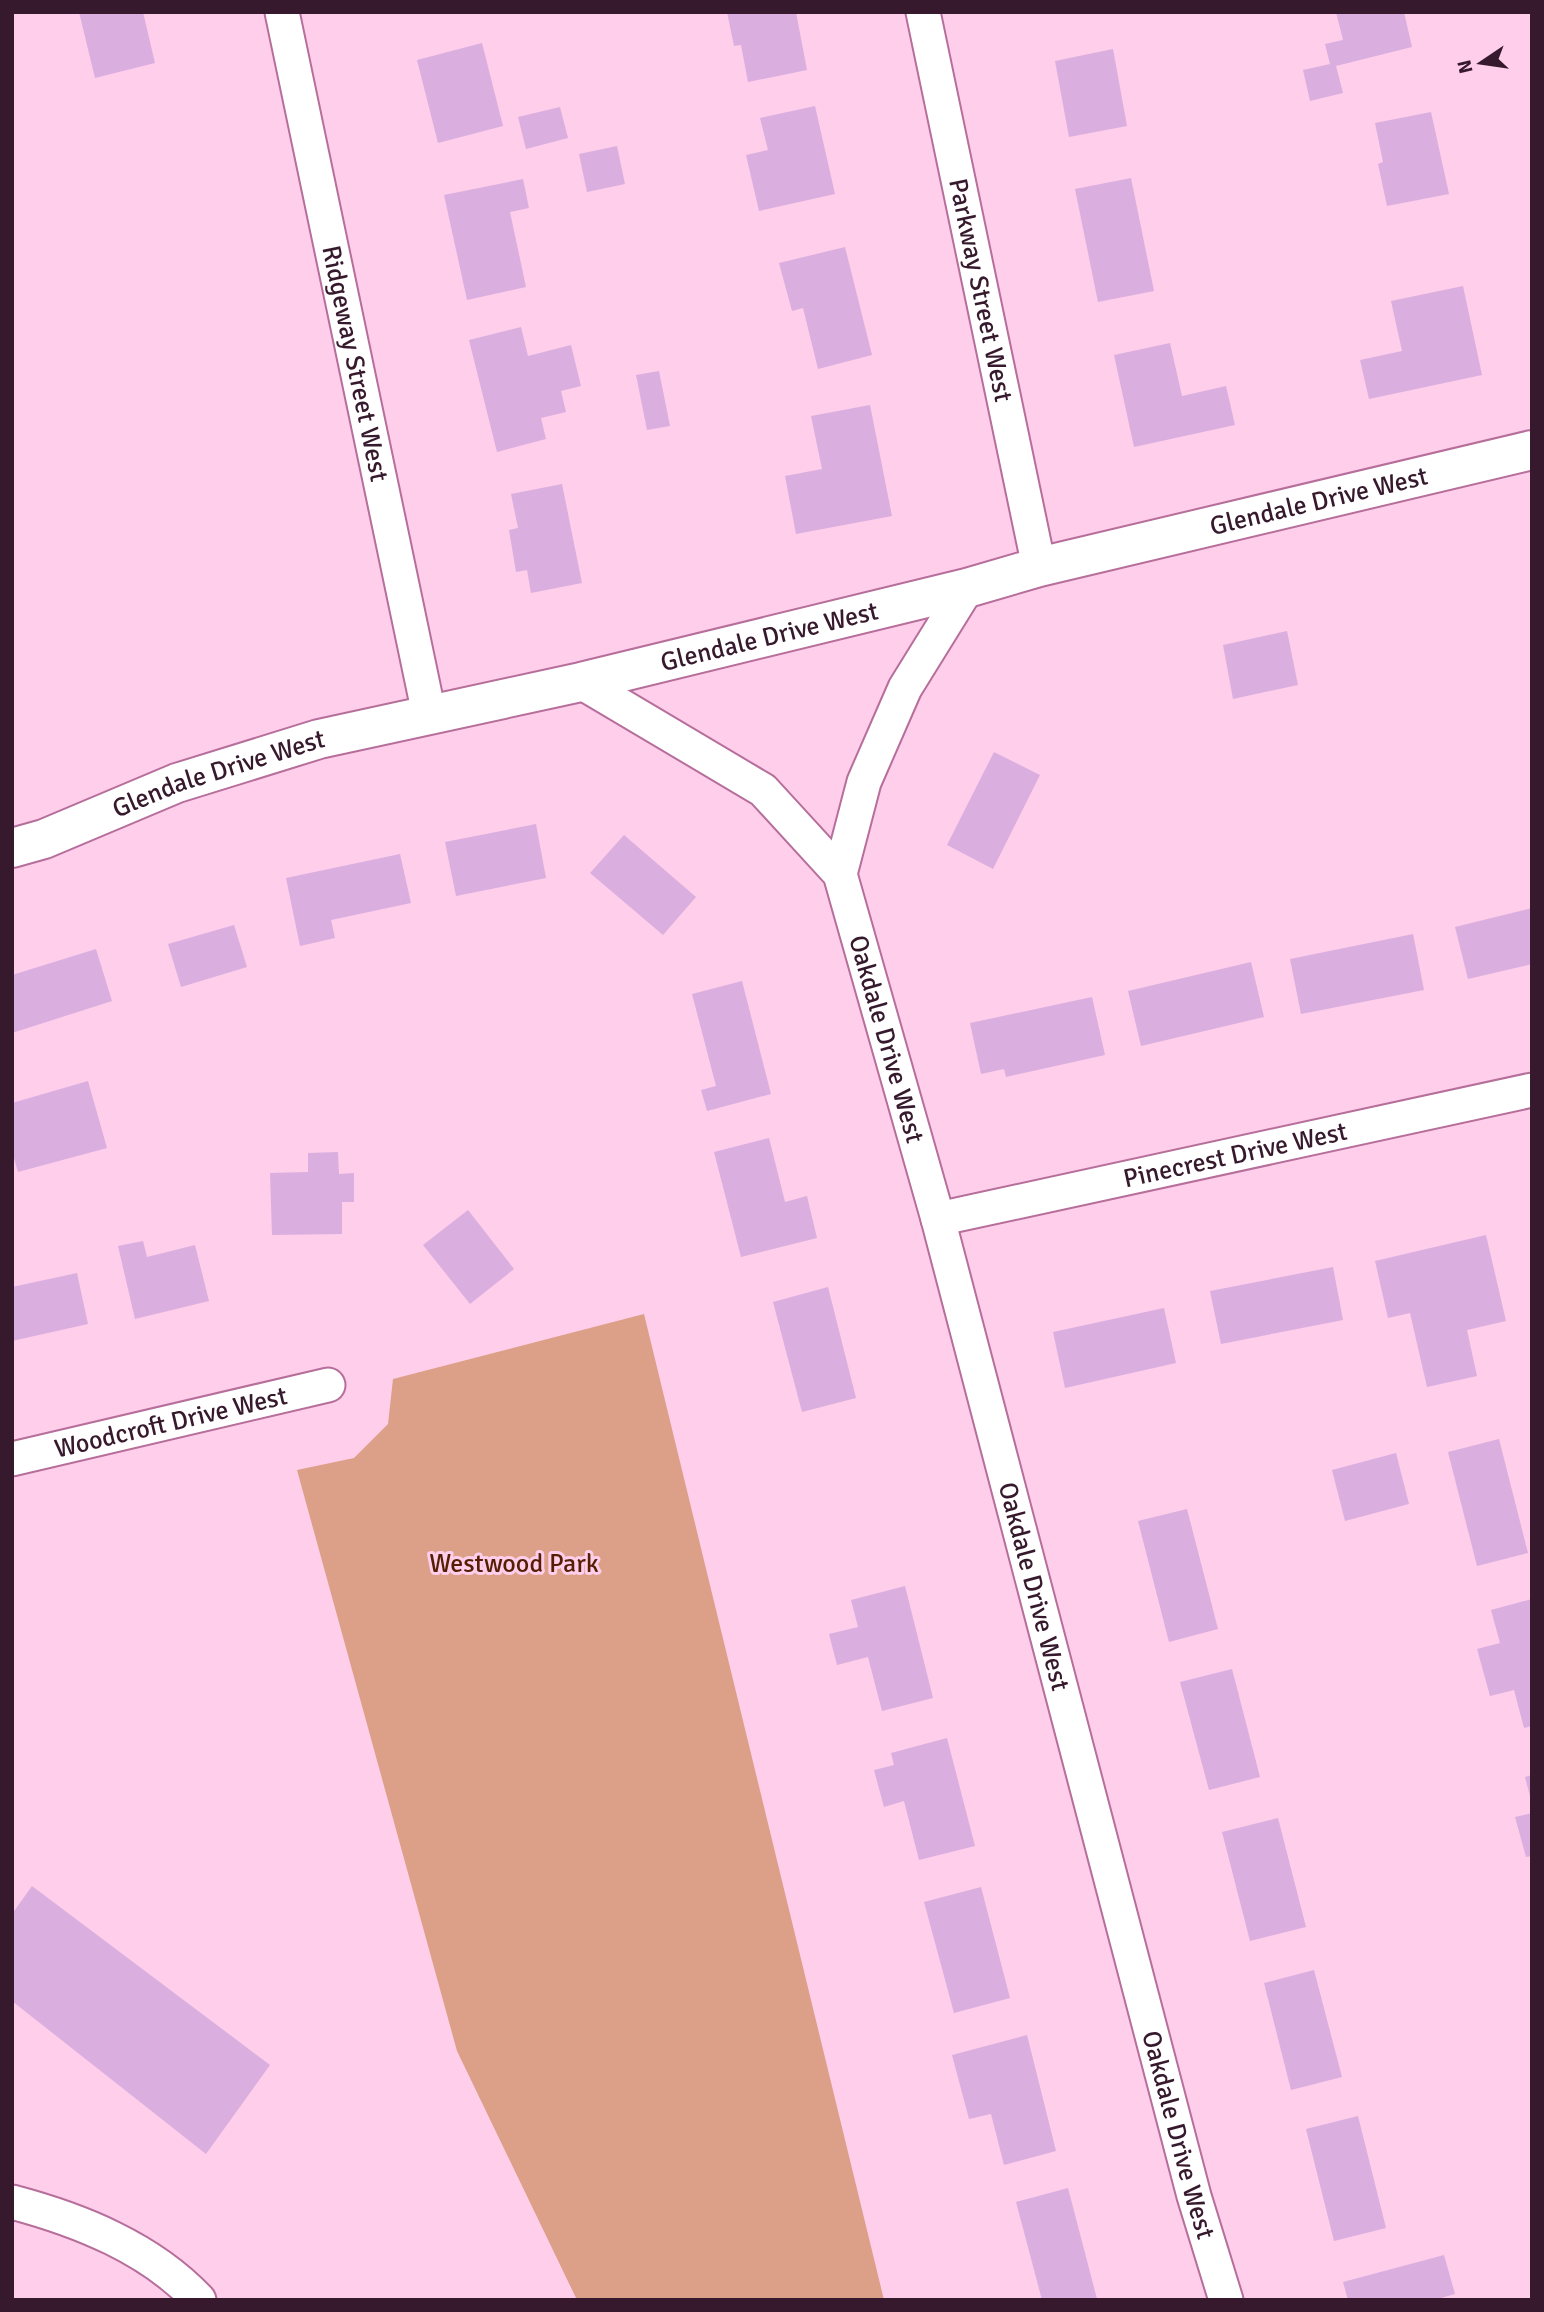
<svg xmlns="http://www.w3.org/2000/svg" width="1544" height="2312" font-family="Signika,sans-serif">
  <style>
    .park { fill: #dc9f87 }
    .building { fill: #dbaee0 }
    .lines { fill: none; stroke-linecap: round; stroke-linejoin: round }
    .street-casing { stroke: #b66e9b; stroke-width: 37 }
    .secondary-casing { stroke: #b66e9b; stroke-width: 42 }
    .street { stroke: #fff; stroke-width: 33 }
    .secondary { stroke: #fff; stroke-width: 38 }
    .labels { text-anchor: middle; stroke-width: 6; stroke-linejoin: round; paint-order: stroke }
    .street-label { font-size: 26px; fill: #36192c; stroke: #feceea }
    .park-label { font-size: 26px; fill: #551d02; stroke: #feceea }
  </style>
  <rect width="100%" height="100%" fill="#feceea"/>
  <path class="park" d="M644 1314 884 2300H577L457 2051 297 1470 354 1458 388 1424 393 1379Z"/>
  <g class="building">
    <path d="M79 12H143L155 63 95 78Z"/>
    <path d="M727 12H796L807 70 748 82 741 45 734 46Z"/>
    <path d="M1336 12H1404L1412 47 1336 66 1343 93 1310 101 1303 70 1330 64 1325 44 1343 40Z"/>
    <path d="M482 43 503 126 438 143 417 60Z"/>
    <path d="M1113 49 1127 126 1069 137 1055 61Z"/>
    <path d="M815 106 835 194 759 211 746 155 768 150 760 118Z"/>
    <path d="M560 107 568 138 526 149 518 117Z"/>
    <path d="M1431 112 1449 194 1387 206 1378 164 1383 162 1375 123Z"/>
    <path d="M617 146 625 184 587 192 579 154Z"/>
    <path d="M1131 178 1154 291 1098 302 1075 189Z"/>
    <path d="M523 179 529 208 510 212 526 287 467 300 444 195Z"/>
    <path d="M845 247 872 355 818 369 803 308 792 311 779 263Z"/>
    <path d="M1463 286 1482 375 1369 399 1360 360 1402 351 1391 301Z"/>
    <path d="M521 327 528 356 571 345 581 386 561 391 566 412 541 418 546 439 497 452 469 340Z"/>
    <path d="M1170 343 1182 396 1226 386 1235 425 1134 447 1114 355Z"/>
    <path d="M659 371 670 426 647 430 636 375Z"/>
    <path d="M870 405 892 516 796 534 785 476 822 469 811 416Z"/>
    <path d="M562 484 582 583 531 593 527 570 516 572 509 530 518 528 511 494Z"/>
    <path d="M1287 631 1298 685 1233 699 1223 645Z"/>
    <path d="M994 752 1040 775 993 869 947 845Z"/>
    <path d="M536 824 546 878 456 896 445 842Z"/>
    <path d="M624 835 696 897 663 935 590 873Z"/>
    <path d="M400 854 411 903 331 920 335 938 300 946 286 878Z"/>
    <path d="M1532 908V964L1468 979 1455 927Z"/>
    <path d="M234 925 247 967 181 987 168 944Z"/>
    <path d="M1413 934 1424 990 1301 1014 1290 959Z"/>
    <path d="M96 949 112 1001 12 1033V975Z"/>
    <path d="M1251 962 1264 1017 1141 1046 1128 991Z"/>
    <path d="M742 981 771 1094 707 1111 701 1090 716 1086 692 994Z"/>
    <path d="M1092 997 1105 1055 1006 1077 1004 1069 981 1074 970 1023Z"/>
    <path d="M88 1081 107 1148 18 1172 12 1151V1103Z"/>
    <path d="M769 1138 785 1202 807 1196 817 1238 741 1257 714 1152Z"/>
    <path d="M338 1152 339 1174 354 1173V1202H342V1234L272 1235 270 1173 308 1172V1153Z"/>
    <path d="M468 1210 514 1269 470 1304 423 1245Z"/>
    <path d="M1486 1235 1506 1321 1467 1330 1477 1376 1427 1387 1410 1313 1388 1318 1375 1261Z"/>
    <path d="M143 1241 147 1257 195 1245 209 1301 135 1319 118 1246Z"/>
    <path d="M1333 1267 1343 1320 1221 1344 1210 1291Z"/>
    <path d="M77 1273 88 1324 12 1341V1287Z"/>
    <path d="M828 1287 856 1398 802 1412 773 1302Z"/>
    <path d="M1164 1308 1176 1363 1065 1388 1053 1332Z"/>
    <path d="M1499 1439 1528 1553 1477 1566 1448 1452Z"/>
    <path d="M1396 1453 1409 1504 1345 1521 1332 1470Z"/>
    <path d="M1187 1509 1218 1629 1169 1642 1138 1521Z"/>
    <path d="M905 1586 933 1698 882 1711 868 1657 837 1665 829 1634 858 1627 851 1600Z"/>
    <path d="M1532 1599V1726L1524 1728 1514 1690 1490 1696 1477 1649 1500 1643 1491 1610Z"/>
    <path d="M1232 1669 1260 1777 1209 1790 1180 1682Z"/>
    <path d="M947 1738 975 1846 919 1860 904 1801 884 1807 874 1770 894 1765 891 1753Z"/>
    <path d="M1532 1775V1800H1531L1525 1777Z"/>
    <path d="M1532 1813V1856L1526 1857 1515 1817Z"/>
    <path d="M1278 1818 1306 1927 1250 1941 1222 1832Z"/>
    <path d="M32 1886 270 2065 206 2154 12 2001V1914Z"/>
    <path d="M981 1887 1010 1998 954 2013 924 1902Z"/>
    <path d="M1314 1970 1342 2077 1291 2090 1264 1983Z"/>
    <path d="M1027 2035 1056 2151 1004 2165 991 2114 969 2119 952 2055Z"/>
    <path d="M1358 2116 1386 2228 1334 2241 1306 2129Z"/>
    <path d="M1068 2188 1097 2299 1042 2300 1016 2202Z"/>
    <path d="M1444 2255 1455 2294 1434 2300H1348L1343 2282Z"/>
  </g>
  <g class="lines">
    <defs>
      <g id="street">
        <path id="s1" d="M282 12 429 714"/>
        <path id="s2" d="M923 12 1039 567"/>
        <path id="s3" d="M581 682 763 790 840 874 938 1219 1194 2196 1226 2300"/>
        <path d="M840 874 864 782 905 688 967 588"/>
        <path id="s4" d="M938 1219 1532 1090"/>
        <path id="s5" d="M12 1459 328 1385"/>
        <path d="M12 2202C80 2220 150 2248 199 2300"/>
      </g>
      <g id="secondary">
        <path id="s6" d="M12 848 44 839 177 783 319 739 581 682 967 588 1039 567 1532 450"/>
      </g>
    </defs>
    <use href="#street" class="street-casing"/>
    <use href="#secondary" class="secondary-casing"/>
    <use href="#street" class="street"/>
    <use href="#secondary" class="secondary"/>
  </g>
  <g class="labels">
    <g class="street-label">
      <text dy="9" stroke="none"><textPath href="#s2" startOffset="284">Parkway Street West</textPath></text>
      <text dy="9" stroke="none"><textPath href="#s1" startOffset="359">Ridgeway Street West</textPath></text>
      <text dy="9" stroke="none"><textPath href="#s6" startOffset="1354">Glendale Drive West</textPath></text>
      <text dy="9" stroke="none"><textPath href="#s6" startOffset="788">Glendale Drive West</textPath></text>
      <text dy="9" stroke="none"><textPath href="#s6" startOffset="220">Glendale Drive West</textPath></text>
      <text dy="9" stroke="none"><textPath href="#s3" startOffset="497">Oakdale Drive West</textPath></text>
      <text dy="9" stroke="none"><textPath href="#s4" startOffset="304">Pinecrest Drive West</textPath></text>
      <text dy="9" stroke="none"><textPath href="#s5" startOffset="163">Woodcroft Drive West</textPath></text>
      <text dy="9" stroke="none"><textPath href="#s3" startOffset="1064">Oakdale Drive West</textPath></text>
      <text dy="9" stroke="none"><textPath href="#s3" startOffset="1631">Oakdale Drive West</textPath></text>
    </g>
    <g class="park-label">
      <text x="514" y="1572">Westwood Park</text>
    </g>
  </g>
  <rect width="1544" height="2312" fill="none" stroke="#36192c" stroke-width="28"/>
  <g transform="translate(1481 63) rotate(257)" stroke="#feceea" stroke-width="5" paint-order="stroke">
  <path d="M0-5L12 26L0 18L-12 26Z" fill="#36192c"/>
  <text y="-10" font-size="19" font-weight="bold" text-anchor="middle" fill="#36192c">N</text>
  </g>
</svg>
